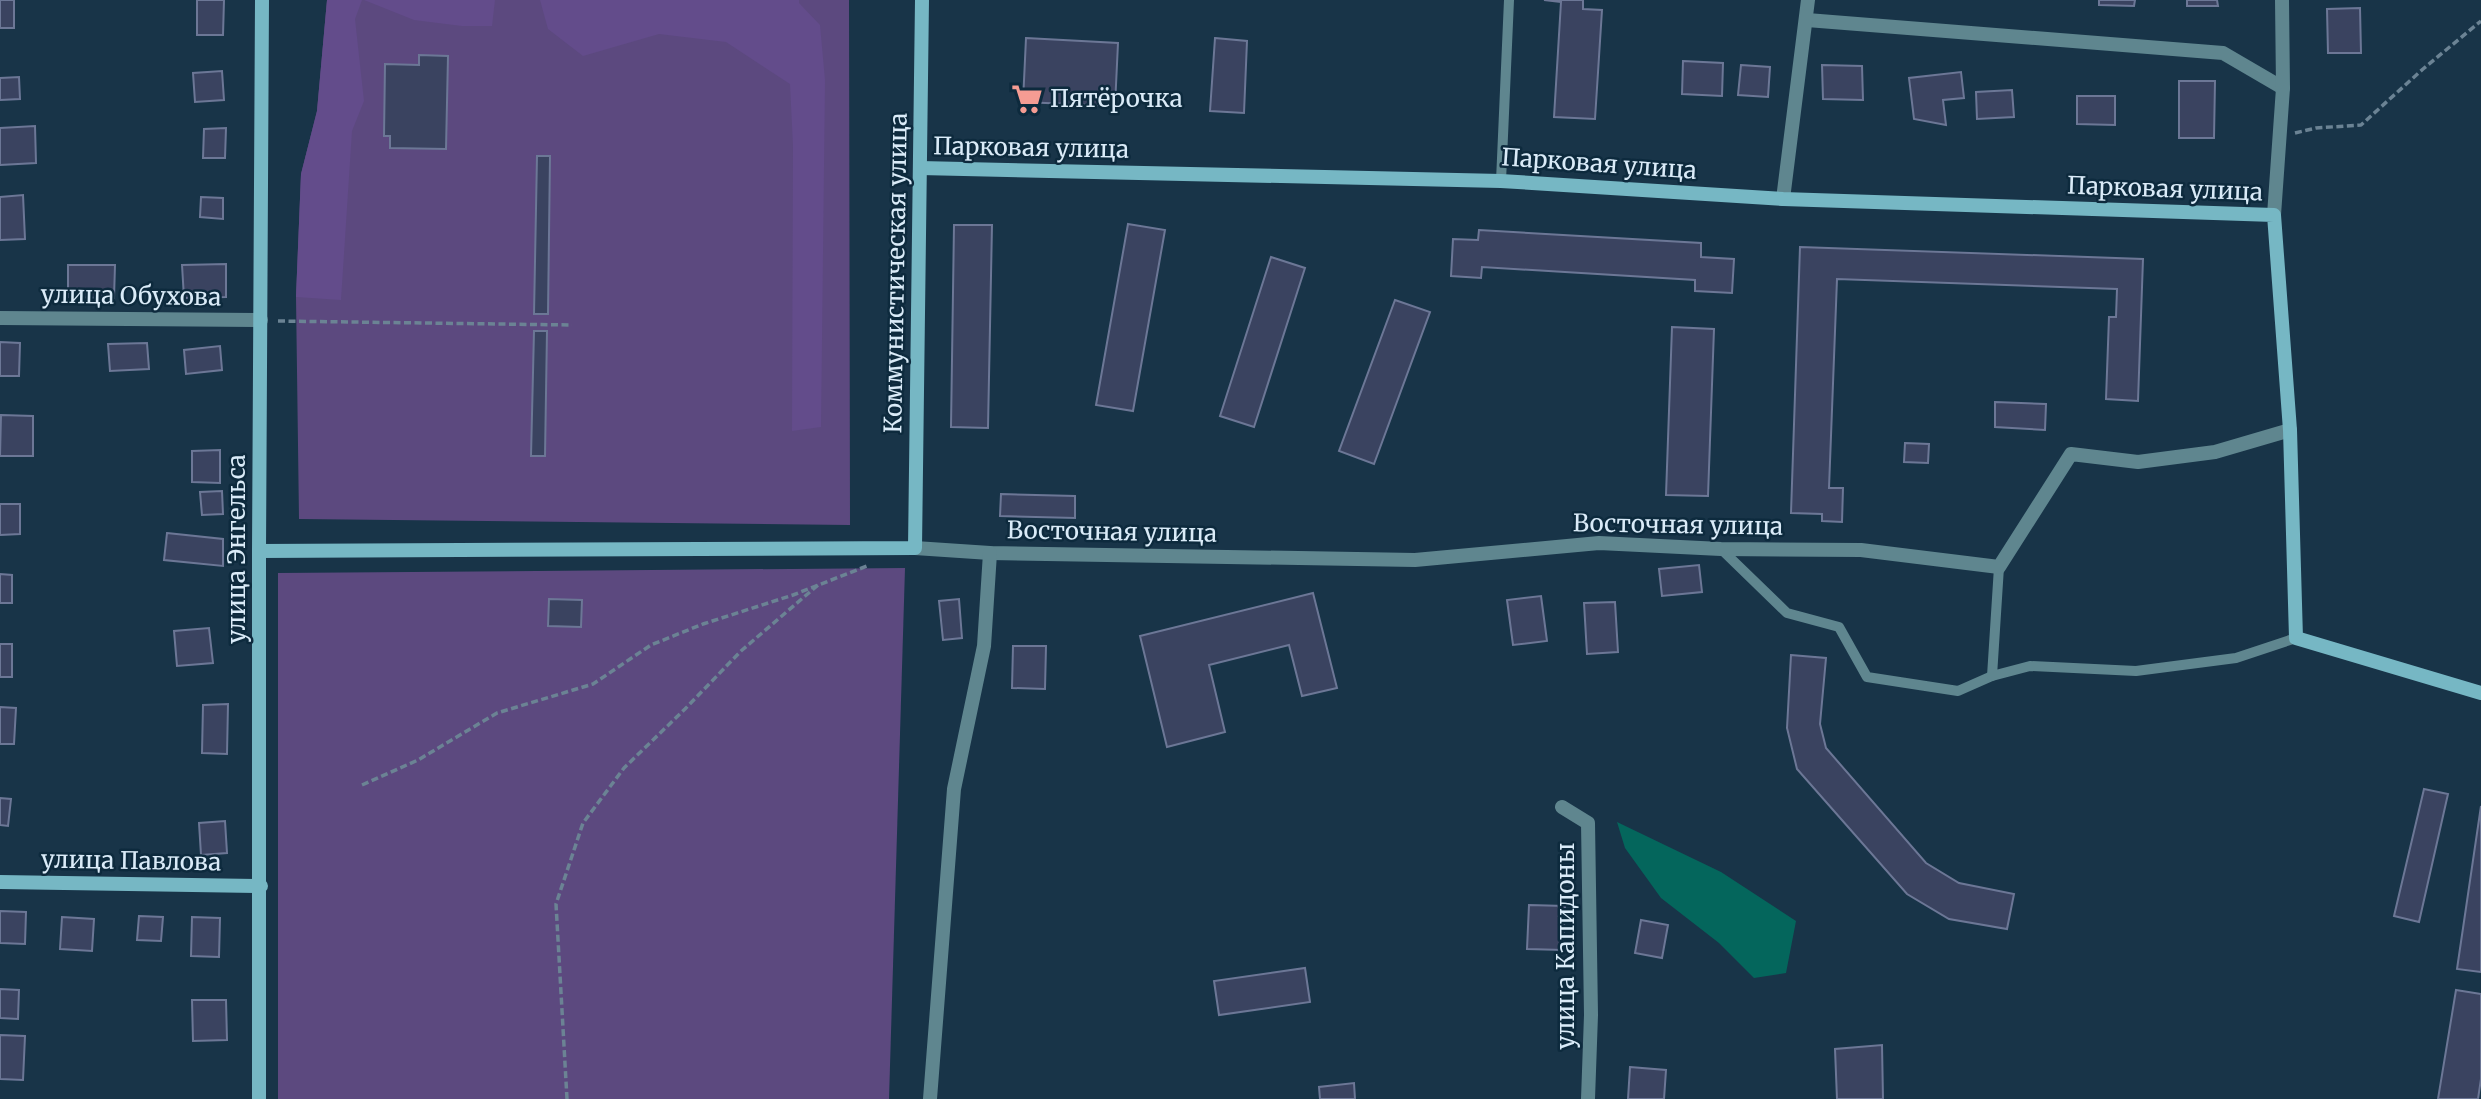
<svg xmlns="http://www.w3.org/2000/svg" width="2481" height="1099" font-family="Merriweather,serif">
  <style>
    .green { fill: #5c497f }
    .forest { fill: #634c8b }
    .water { fill: #04665c }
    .building { fill: #3a4360; stroke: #6c7796; stroke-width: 2 }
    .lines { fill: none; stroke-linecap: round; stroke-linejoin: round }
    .path { stroke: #6b8394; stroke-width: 3.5; stroke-dasharray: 7 3.5; stroke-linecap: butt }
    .lane { stroke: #5f868f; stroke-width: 10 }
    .street { stroke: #5f868f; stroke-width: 14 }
    .secondary { stroke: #76b7c4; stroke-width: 14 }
    .labels { text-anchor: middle; stroke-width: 5; stroke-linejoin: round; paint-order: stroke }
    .poi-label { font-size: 24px; fill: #daebf8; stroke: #0d2a3d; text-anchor: start }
    .street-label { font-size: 24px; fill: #daebf8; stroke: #0d2a3d }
  </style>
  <rect width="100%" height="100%" fill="#183448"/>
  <g class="green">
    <path d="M327 0H849L850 525 299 519 296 297 301 174 317 111Z"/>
    <path d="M905 568 889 1099H278V573Z"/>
  </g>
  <g class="forest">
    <path d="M327 0H362L355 19 364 101 352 131 341 300 296 297 301 174 317 111Z"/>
    <path d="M364 0H495L492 26H462L414 20Z"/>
    <path d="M540 0H799V3L820 25 825 80 821 427 792 431 793 146 790 84 726 42 659 34 583 56 548 29Z"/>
  </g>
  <path class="water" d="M1617 822 1721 872 1796 921 1786 973 1754 978 1719 943 1661 898 1625 848Z"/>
  <g class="building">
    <rect x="0" y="0" width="14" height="28"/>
    <path d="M197 0H224L223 35H197Z"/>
    <path d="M1544 0H1583V9L1602 10 1595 119 1554 117 1561 2Z"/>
    <path d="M2099 0H2135L2134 6 2099 5Z"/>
    <path d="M2187 0H2217L2218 6H2187Z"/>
    <path d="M2360 8 2361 53H2328L2327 9Z"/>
    <path d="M1026 38 1118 43 1115 106 1023 102Z"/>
    <path d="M1215 38 1247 41 1244 113 1210 111Z"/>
    <path d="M419 55 448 56 446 149 390 148V136H384L385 64 419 65Z"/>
    <path d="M1683 61 1723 63 1722 96 1682 94Z"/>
    <path d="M1741 65 1770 67 1768 97 1738 95Z"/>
    <path d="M1822 65 1862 66 1863 100 1823 99Z"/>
    <path d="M222 71 224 100 195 102 193 73Z"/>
    <path d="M1961 72 1964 98 1943 100 1946 125 1914 119 1909 78Z"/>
    <path d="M19 77 20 99 0 100V78Z"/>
    <path d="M2179 81H2215L2214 138H2179Z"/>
    <path d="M2012 90 2014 117 1977 119 1976 92Z"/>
    <path d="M2077 96H2115V125L2077 124Z"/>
    <path d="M35 126 36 163 0 165V128Z"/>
    <path d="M226 128 225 158H203L204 129Z"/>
    <path d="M537 156H550L548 314H534Z"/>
    <path d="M23 195 25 239 0 240V197Z"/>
    <path d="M201 197 223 198V219L200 217Z"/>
    <path d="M1128 224 1165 230 1133 411 1096 405Z"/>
    <path d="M954 225H992L988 428 951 427Z"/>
    <path d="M1479 230 1701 243V257L1734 259 1732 293 1695 291V280L1482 267 1481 278 1451 276 1453 239 1478 240Z"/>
    <path d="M1800 247 2143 259 2138 401 2106 399 2109 317H2116L2117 289 1837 279 1829 488H1843L1842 522 1822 521V514L1791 513Z"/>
    <path d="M1271 257 1305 268 1254 427 1220 416Z"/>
    <path d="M226 264V297L184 298 182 265Z"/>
    <path d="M68 265H115L114 298 68 297Z"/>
    <path d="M1395 300 1430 312 1374 464 1339 451Z"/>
    <path d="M1672 327 1714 329 1708 496 1666 495Z"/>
    <path d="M534 331H547L545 456H531Z"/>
    <path d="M0 342 20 343 19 376H0Z"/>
    <path d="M147 343 149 369 110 371 108 344Z"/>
    <path d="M220 346 222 370 186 374 184 350Z"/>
    <path d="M1995 402 2046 404 2045 430 1995 427Z"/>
    <path d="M1 415 33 416V456H0Z"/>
    <path d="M1905 443 1929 444 1928 463 1904 462Z"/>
    <path d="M220 450V483L192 482V451Z"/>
    <path d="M222 491 223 514 202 515 200 492Z"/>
    <path d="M1001 494 1075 496V518L1000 516Z"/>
    <path d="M0 504H20V534L0 535Z"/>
    <path d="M167 533 223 539V566L164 560Z"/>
    <path d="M1699 565 1702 592 1662 596 1659 569Z"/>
    <path d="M0 574 12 575V603H0Z"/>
    <path d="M1313 593 1337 688 1302 696 1289 645 1209 665 1225 732 1167 747 1140 636Z"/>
    <path d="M1541 596 1547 641 1513 645 1507 600Z"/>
    <path d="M549 599 582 600 581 627 548 626Z"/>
    <path d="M959 599 962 638 943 640 939 601Z"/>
    <path d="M1615 602 1618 652 1587 654 1584 603Z"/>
    <path d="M209 628 213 663 177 666 174 631Z"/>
    <rect x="0" y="644" width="12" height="33"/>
    <path d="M1013 646H1046L1045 689 1012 688Z"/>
    <path d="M1791 655 1826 658 1820 724 1826 748 1926 863 1959 883 2014 894 2007 929 1949 919 1907 894 1797 769 1787 728Z"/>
    <path d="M228 704 227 754 202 753 203 705Z"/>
    <path d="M0 707 16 708 14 744H0Z"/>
    <path d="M2424 789 2448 794 2419 922 2394 916Z"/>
    <path d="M0 798 11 799 8 826 0 825Z"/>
    <path d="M2481 806V972L2457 969Z"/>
    <path d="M225 821 227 853 201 855 199 823Z"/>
    <path d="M1529 905 1565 906 1563 950 1527 949Z"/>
    <path d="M0 911 26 912 25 944 0 943Z"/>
    <path d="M139 916 163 917 161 941 137 940Z"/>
    <path d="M62 917 94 919 92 951 60 949Z"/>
    <path d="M192 917 220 918 219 957 191 956Z"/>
    <path d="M1641 920 1668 925 1662 958 1635 953Z"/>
    <path d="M1305 968 1310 1002 1219 1015 1214 981Z"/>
    <path d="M0 989 19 990 18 1019 0 1018Z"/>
    <path d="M2456 990 2481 994V1079L2478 1099H2438Z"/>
    <path d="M192 1000H226L227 1040 193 1041Z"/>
    <path d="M0 1035 25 1036 23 1080 0 1079Z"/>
    <path d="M1882 1045 1883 1099H1837L1835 1049Z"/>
    <path d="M1630 1067 1666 1070 1664 1099H1628Z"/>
    <path d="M1354 1083 1355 1099H1320L1319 1087Z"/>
  </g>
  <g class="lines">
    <g class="path">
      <path d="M2295 133 2316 128 2361 125 2423 69 2481 21"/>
      <path d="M278 321 572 325"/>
      <path d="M362 785 418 760 497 713 593 684 651 645 703 624 793 595 867 566"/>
      <path d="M567 1099 556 904 583 823 624 768 685 709 741 651 818 585"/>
    </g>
    <g class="lane">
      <path d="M1501 181 1509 0"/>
      <path d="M1721 549 1787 613 1839 627 1867 677 1958 691 1992 676"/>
      <path d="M1999 567 1992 676 2030 666 2136 671 2236 658 2296 638"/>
    </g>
    <g class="street">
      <path d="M1807 20 2223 53 2283 88"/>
      <path d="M1783 199 1808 0"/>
      <path d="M2274 215 2283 88 2282 0"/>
      <path d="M0 318 261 320"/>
      <path d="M915 548 990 553 1415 560 1599 543 1721 549 1861 550 1999 567 2071 454 2138 462 2215 452 2290 430"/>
      <path d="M1562 807 1588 823 1591 1015 1588 1099"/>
      <path d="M930 1099 954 789 984 646 990 553"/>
    </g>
    <g class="secondary">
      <path d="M920 168 1501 181 1783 199 2274 215 2290 430 2296 638 2481 693"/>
      <path d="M259 551 915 548 922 0"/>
      <path d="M0 882 261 886"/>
      <path d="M259 1099V551L262 0"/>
    </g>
  </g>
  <defs>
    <symbol id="supermarket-bare" viewBox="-9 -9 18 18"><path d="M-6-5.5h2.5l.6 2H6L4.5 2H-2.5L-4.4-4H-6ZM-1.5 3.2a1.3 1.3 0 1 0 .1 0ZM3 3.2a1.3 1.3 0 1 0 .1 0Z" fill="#f59c93" stroke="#0d2a3d" stroke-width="2.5" paint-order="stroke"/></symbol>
  </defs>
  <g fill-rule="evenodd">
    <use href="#supermarket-bare" x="1005" y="77" width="44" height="44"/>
  </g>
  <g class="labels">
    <g class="poi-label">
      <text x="1050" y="107">Пятёрочка</text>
    </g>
    <g class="street-label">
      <text transform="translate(1031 148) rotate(1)" y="8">Парковая улица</text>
      <text transform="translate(1599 164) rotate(4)" y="8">Парковая улица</text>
      <text transform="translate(2165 189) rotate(2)" y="8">Парковая улица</text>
      <text transform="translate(896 273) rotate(-89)" y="8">Коммунистическая улица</text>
      <text transform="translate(131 296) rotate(1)" y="8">улица Обухова</text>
      <text transform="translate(1678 525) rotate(1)" y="8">Восточная улица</text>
      <text transform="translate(1112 532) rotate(1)" y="8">Восточная улица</text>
      <text transform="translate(237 549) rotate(-90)" y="8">улица Энгельса</text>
      <text transform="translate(131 861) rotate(1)" y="8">улица Павлова</text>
      <text transform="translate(1566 946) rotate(-90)" y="8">улица Капидоны</text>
    </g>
  </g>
</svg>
